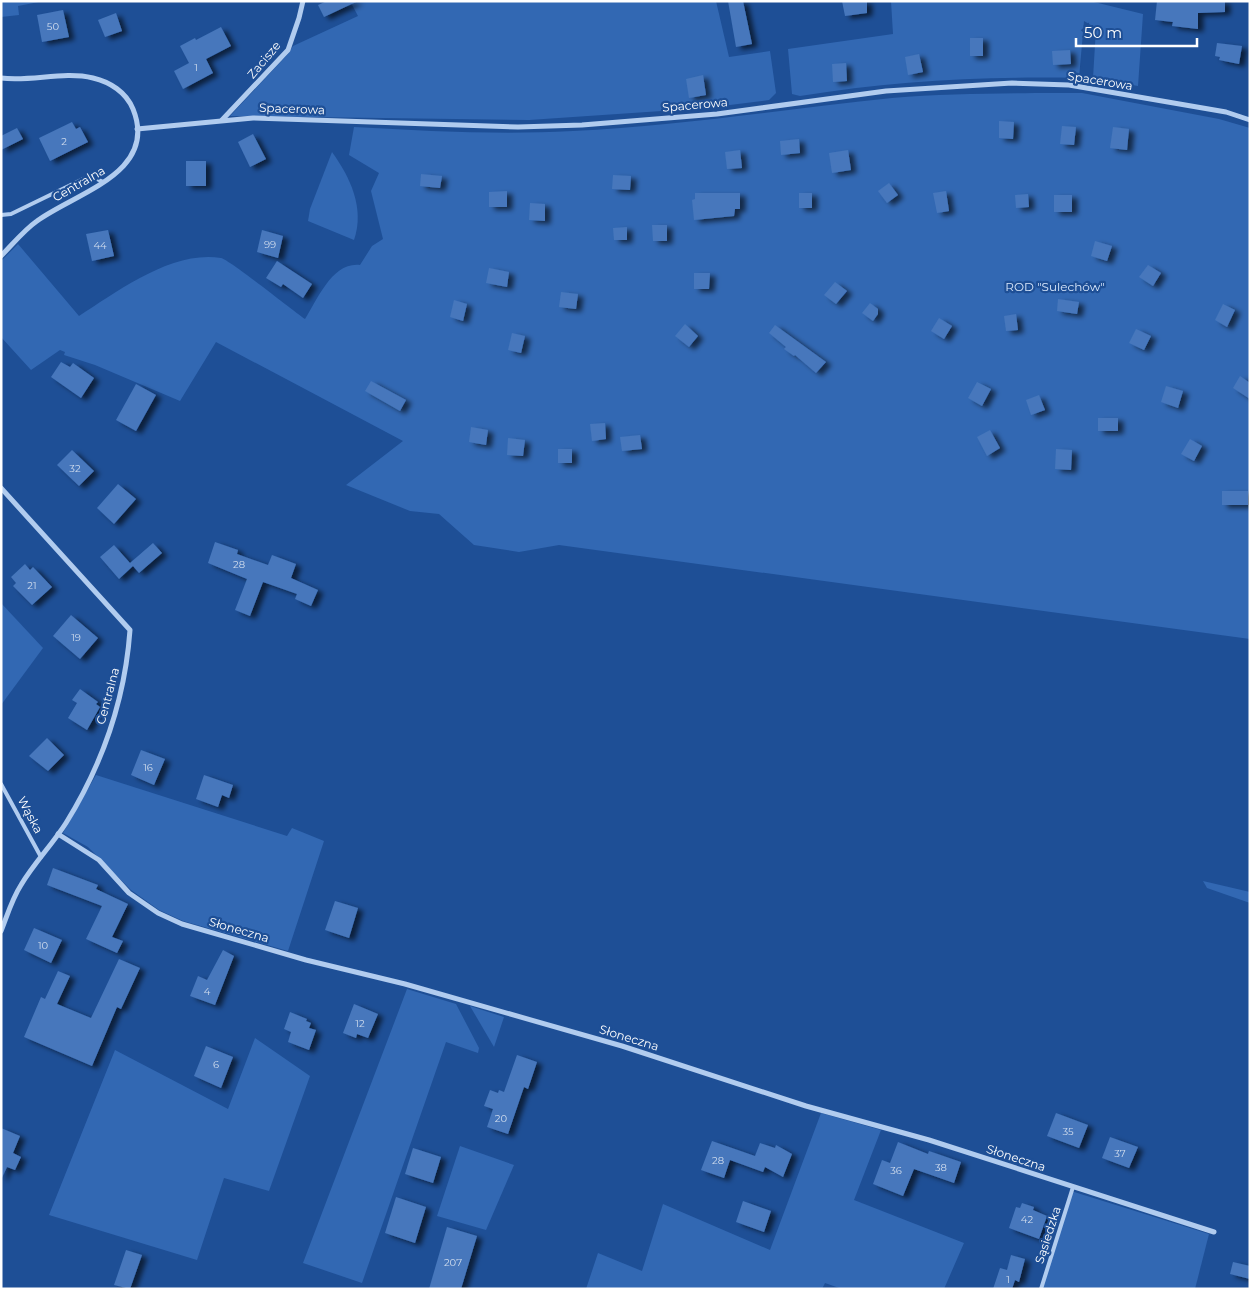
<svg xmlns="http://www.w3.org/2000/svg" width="1251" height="1290" font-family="Montserrat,sans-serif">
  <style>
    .green { fill: #3268b3 }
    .building { fill: #4677bc; filter: url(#shadow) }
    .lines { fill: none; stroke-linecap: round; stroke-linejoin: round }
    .service { stroke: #b1ccef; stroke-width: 4 }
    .minor { stroke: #b1ccef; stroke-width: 5 }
    .labels { text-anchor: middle; stroke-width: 4.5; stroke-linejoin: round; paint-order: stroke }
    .number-label { font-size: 10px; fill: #d1ddee }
    .street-label { font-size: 12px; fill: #fff; stroke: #1e4f96 }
    .park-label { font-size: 12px; fill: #d8e7fb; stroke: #1e4f96 }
  </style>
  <defs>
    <filter id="shadow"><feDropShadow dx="5.5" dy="3" stdDeviation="2.5" flood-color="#0009"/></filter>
  </defs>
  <rect width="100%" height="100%" fill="#1e4f96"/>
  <g class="green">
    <path d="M1 1H44L18 6 19 15 1 17Z"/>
    <path d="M350 1H716L729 57 770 51 776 93 769 100 706 108 529 120 230 116 288 54 293 46 358 16Z"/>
    <path d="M891 1H1090L1143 14 1138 86 1093 78 1096 28 1084 21 1079 78C985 76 892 81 800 96L792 94 788 49 893 34Z"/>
    <path d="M1035 93H1082L1219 119 1250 128V639L559 545 519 552 474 545 439 514 410 511 346 485 403 441 216 342 180 401 95 365 64 355 65 352 60 350 31 370 1 337V261L18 244 79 316C118 291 172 250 221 258 230 260 292 310 305 319 318 299 332 262 360 265L372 246 383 239 371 191 379 173 349 155 354 127C427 131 500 135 573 131 679 126 786 109 892 98 939 94 987 94 1035 93Z"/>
    <path d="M332 152C350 177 365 208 354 240L308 221 310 209Z"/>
    <path d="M1 603 43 648 1 705Z"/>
    <path d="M96 775 287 836 292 828 324 841 288 951 183 921 159 910 131 890 88 847 63 833Z"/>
    <path d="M1203 881 1250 892V903L1207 888Z"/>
    <path d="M407 989 456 1004 479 1048 478 1053 446 1042 362 1283 303 1263Z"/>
    <path d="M470 1006 504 1017 494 1047Z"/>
    <path d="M255 1038 310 1076 269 1191 224 1178 197 1260 49 1215 115 1050 228 1109Z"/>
    <path d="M821 1113 881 1130 854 1200 964 1243 944 1289H842L825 1283 822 1289H586L598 1253 642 1271 663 1204 770 1250Z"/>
    <path d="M460 1146 514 1165 486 1230 437 1216Z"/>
    <path d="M1071 1191 1209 1234 1195 1289H1042Z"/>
  </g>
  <g class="building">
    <path d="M327 1H358L324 17 318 5Z"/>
    <path d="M728 1H743L752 44 736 47Z"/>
    <path d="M842 1H867V13L845 16Z"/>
    <path d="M1157 1H1225V12L1198 13V29L1172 26 1173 22 1155 20Z"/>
    <path d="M63 10 69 37 42 42 37 15Z"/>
    <path d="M116 13 122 31 105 37 98 20Z"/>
    <path d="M221 27 231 46 206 59 213 73 183 89 174 71 189 63 180 46 195 38 196 40Z"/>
    <rect x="970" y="38" width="13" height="18"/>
    <path d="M1217 43 1242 46 1239 64 1219 60 1220 57 1215 56Z"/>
    <path d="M1070 50 1071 64 1053 65 1052 51Z"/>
    <path d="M919 54 923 72 908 75 905 57Z"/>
    <path d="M846 63 847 81 833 82 832 64Z"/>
    <path d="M703 75 706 95 689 98 686 79Z"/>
    <path d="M999 121 1014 122 1013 139 999 138Z"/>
    <path d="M72 122 76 129 80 127 88 142 50 161 39 138Z"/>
    <path d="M1062 126 1076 127 1074 145 1060 144Z"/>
    <path d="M1113 127 1129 129 1127 150 1110 148Z"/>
    <path d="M17 128 23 139 1 150V136Z"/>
    <path d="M253 134 266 159 250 167 238 142Z"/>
    <path d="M799 139 800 153 781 155 780 141Z"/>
    <path d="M740 150 742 168 727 169 725 152Z"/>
    <path d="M848 150 851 170 832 173 829 153Z"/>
    <rect x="186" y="161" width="20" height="25"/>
    <path d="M421 174 442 176 440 188 420 186Z"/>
    <path d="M613 175 631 176 630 190 612 189Z"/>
    <path d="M889 183 898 195 887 203 878 191Z"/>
    <path d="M507 191V207H489V192Z"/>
    <path d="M946 191 949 211 937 213 933 193Z"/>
    <path d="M695 193H740V209H735L734 216 694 220 692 200 695 199Z"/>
    <rect x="799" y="193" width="13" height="15"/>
    <path d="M1028 194 1029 207 1016 208 1015 195Z"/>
    <rect x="1054" y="195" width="18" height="17"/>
    <path d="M530 203 545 204V221L529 220Z"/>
    <path d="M652 225H667V241H653Z"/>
    <path d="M627 227V240H614L613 228Z"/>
    <path d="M108 230 114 256 92 261 86 234Z"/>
    <path d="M262 230 283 236 278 258 257 252Z"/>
    <path d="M1095 241 1112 246 1107 261 1091 256Z"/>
    <path d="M277 261 312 284 303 298 283 284 281 287 266 278Z"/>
    <path d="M1148 265 1161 273 1153 286 1139 277Z"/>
    <path d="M489 268 509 272 507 287 486 283Z"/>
    <path d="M694 273H710L709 289H694Z"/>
    <path d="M835 282 847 291 836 304 824 295Z"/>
    <path d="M561 292 578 294 576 309 559 307Z"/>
    <path d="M1058 299 1079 302 1077 314 1057 311Z"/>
    <path d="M454 300 467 304 463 321 450 317Z"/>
    <path d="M870 303 878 309V314L873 321 862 313Z"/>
    <path d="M1223 304 1235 310 1227 327 1215 320Z"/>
    <path d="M1016 314 1018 330 1006 331 1004 316Z"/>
    <path d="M939 318 952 326 944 339 931 331Z"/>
    <path d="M685 324 698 336 689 347 675 336Z"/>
    <path d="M775 325 826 362 816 373 795 355 794 356 784 349 786 347 769 333Z"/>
    <path d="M1136 329 1151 336 1144 350 1129 343Z"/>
    <path d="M512 333 525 336 521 353 508 350Z"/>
    <path d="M61 362 70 367 73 363 94 378 81 398 51 377Z"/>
    <path d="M1240 376 1250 383V399L1233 388Z"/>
    <path d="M371 381 406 400 400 411 365 391Z"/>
    <path d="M977 382 991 389 982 406 968 398Z"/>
    <path d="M136 384 156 395 136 431 116 420Z"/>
    <path d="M1166 386 1183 391 1178 408 1161 402Z"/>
    <path d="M1039 395 1045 410 1031 415 1026 400Z"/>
    <rect x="1098" y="418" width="20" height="13"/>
    <path d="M605 423 606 439 592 441 590 424Z"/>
    <path d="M471 427 488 430 486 445 469 442Z"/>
    <path d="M990 430 1000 448 987 456 977 437Z"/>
    <path d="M640 435 642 449 622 451 620 437Z"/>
    <path d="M508 438 525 440 523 456 507 455Z"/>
    <path d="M1190 439 1202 446 1194 461 1181 454Z"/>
    <rect x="558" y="449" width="14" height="14"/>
    <path d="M1056 449 1072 450 1071 470 1055 469Z"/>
    <path d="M72 450 94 471 79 486 57 465Z"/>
    <path d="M118 484 136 499 114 524 97 508Z"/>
    <rect x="1222" y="491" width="26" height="14"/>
    <path d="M215 542 238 550 237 554 268 565 272 555 296 564 291 578 318 590 311 606 295 599 297 594 263 582 250 616 235 610 247 579 208 563Z"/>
    <path d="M153 543 162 553 139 573 133 566 119 579 100 557 114 545 130 563Z"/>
    <path d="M25 564 30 570 33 567 52 587 32 605 13 586 16 583 11 577Z"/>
    <path d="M71 615 98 638 80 659 53 636Z"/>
    <path d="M80 689 98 702 96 704 100 707 87 730 68 718 77 703 72 700Z"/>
    <path d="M47 738 64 755 48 771 29 756Z"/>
    <path d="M141 750 165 759 154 785 131 775Z"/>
    <path d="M204 775 233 785 229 798 222 795 218 807 196 799Z"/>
    <path d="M53 868 98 885 96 889 128 904 112 937 123 941 117 953 86 939 102 906 47 885Z"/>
    <path d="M335 901 358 908 349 938 325 930Z"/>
    <path d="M34 928 62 940 51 963 24 950Z"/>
    <path d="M223 950 234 956 215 1005 190 996 198 976 207 980Z"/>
    <path d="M119 959 140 968 121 1009 117 1007 92 1066 24 1037 41 997 45 999 58 971 70 976 57 1004 91 1018Z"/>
    <path d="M354 1004 378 1014 368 1038 357 1034 356 1038 343 1033Z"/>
    <path d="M290 1012 307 1019 306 1021 311 1023 309 1028 316 1030 309 1050 288 1042 291 1032 284 1029Z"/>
    <path d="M206 1046 233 1057 221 1088 194 1076Z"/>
    <path d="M517 1055 537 1062 528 1089 524 1087 508 1134 487 1127 493 1109 484 1106 490 1090 498 1093 499 1090 504 1092Z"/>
    <path d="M1056 1113 1088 1125 1079 1148 1047 1136Z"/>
    <path d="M1 1128 20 1136 13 1153 21 1157 15 1170 7 1167 1 1180Z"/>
    <path d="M1110 1137 1138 1147 1129 1168 1102 1158Z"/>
    <path d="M712 1141 755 1156 760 1143 775 1148 776 1145 792 1154 783 1177 765 1167 763 1172 730 1160 724 1178 701 1170Z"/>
    <path d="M898 1142 928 1154 929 1151 961 1162 954 1183 914 1169 903 1196 873 1184 882 1160 890 1163Z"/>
    <path d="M413 1148 441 1157 433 1183 405 1174Z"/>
    <path d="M396 1197 426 1207 415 1243 385 1233Z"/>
    <path d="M743 1201 771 1211 764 1232 736 1222Z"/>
    <path d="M1022 1203 1034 1207 1033 1210 1047 1216 1039 1239 1009 1228 1016 1207 1020 1208Z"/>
    <path d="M447 1227 477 1236 461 1289H429Z"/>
    <path d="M126 1250 142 1255 130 1289 114 1285Z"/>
    <path d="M1011 1255 1025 1259 1019 1282 1015 1280 1012 1289H993L1000 1268 1007 1270Z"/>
    <path d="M1233 1262 1250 1266V1279L1230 1274Z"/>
  </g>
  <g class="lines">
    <g class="service">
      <path d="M1 215 11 214 83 179 93 177 103 182"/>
      <path d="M1 784 41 857"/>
      <path d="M1041 1289 1073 1187"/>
    </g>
    <g class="minor">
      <path d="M1 78C31 82 63 71 93 78 110 82 126 92 133 109 159 173 75 193 37 221 24 230 13 244 1 256"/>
      <path d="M222 120 288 50 299 18 303 1"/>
      <path d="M137 129 253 118 518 127 582 125 717 114 886 91 1012 83 1069 85 1226 112 1250 120"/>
      <path d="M1 488 130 630C125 699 102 765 66 823 52 845 34 863 21 885 12 899 7 916 1 931"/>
      <path d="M58 834 99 860 129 893 158 913 182 924 306 960 405 984 622 1046 806 1106 929 1140 1214 1232"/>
    </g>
  </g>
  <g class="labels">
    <g class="number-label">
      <text x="53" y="30">50</text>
      <text x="196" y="71">1</text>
      <text x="64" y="145">2</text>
      <text x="270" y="248">99</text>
      <text x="100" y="249">44</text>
      <text x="75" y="472">32</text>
      <text x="239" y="568">28</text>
      <text x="32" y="589">21</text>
      <text x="76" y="641">19</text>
      <text x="148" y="771">16</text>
      <text x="43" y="949">10</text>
      <text x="207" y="995">4</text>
      <text x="360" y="1027">12</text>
      <text x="216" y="1068">6</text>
      <text x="501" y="1122">20</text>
      <text x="1068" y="1135">35</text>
      <text x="1120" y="1157">37</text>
      <text x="718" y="1164">28</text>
      <text x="941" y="1171">38</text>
      <text x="896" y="1174">36</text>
      <text x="1027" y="1223">42</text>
      <text x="453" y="1266">207</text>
      <text x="1008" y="1283">1</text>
    </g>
    <g class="street-label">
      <text transform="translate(264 60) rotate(-50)" y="4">Zacisze</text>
      <text transform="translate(1100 81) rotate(9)" y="4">Spacerowa</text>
      <text transform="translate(695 105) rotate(-5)" y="4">Spacerowa</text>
      <text transform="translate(292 109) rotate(2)" y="4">Spacerowa</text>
      <text transform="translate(79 184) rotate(-30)" y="4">Centralna</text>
      <text transform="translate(108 696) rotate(-75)" y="4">Centralna</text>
      <text transform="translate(30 815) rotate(62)" y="4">Wąska</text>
      <text transform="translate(239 930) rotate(16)" y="4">Słoneczna</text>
      <text transform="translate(629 1038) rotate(17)" y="4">Słoneczna</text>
      <text transform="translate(1016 1158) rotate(18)" y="4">Słoneczna</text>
      <text transform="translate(1048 1235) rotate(-72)" y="4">Sąsiedzka</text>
    </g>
    <g class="park-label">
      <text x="1055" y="291">ROD "Sulechów"</text>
    </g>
  </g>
  <rect width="1251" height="1290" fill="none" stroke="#ffffff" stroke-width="5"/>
  <path d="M1076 38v8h121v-8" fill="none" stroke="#ffffff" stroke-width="2.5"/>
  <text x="1084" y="38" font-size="15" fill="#ffffff" stroke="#1e4f96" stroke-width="4" paint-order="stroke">50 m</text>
</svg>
